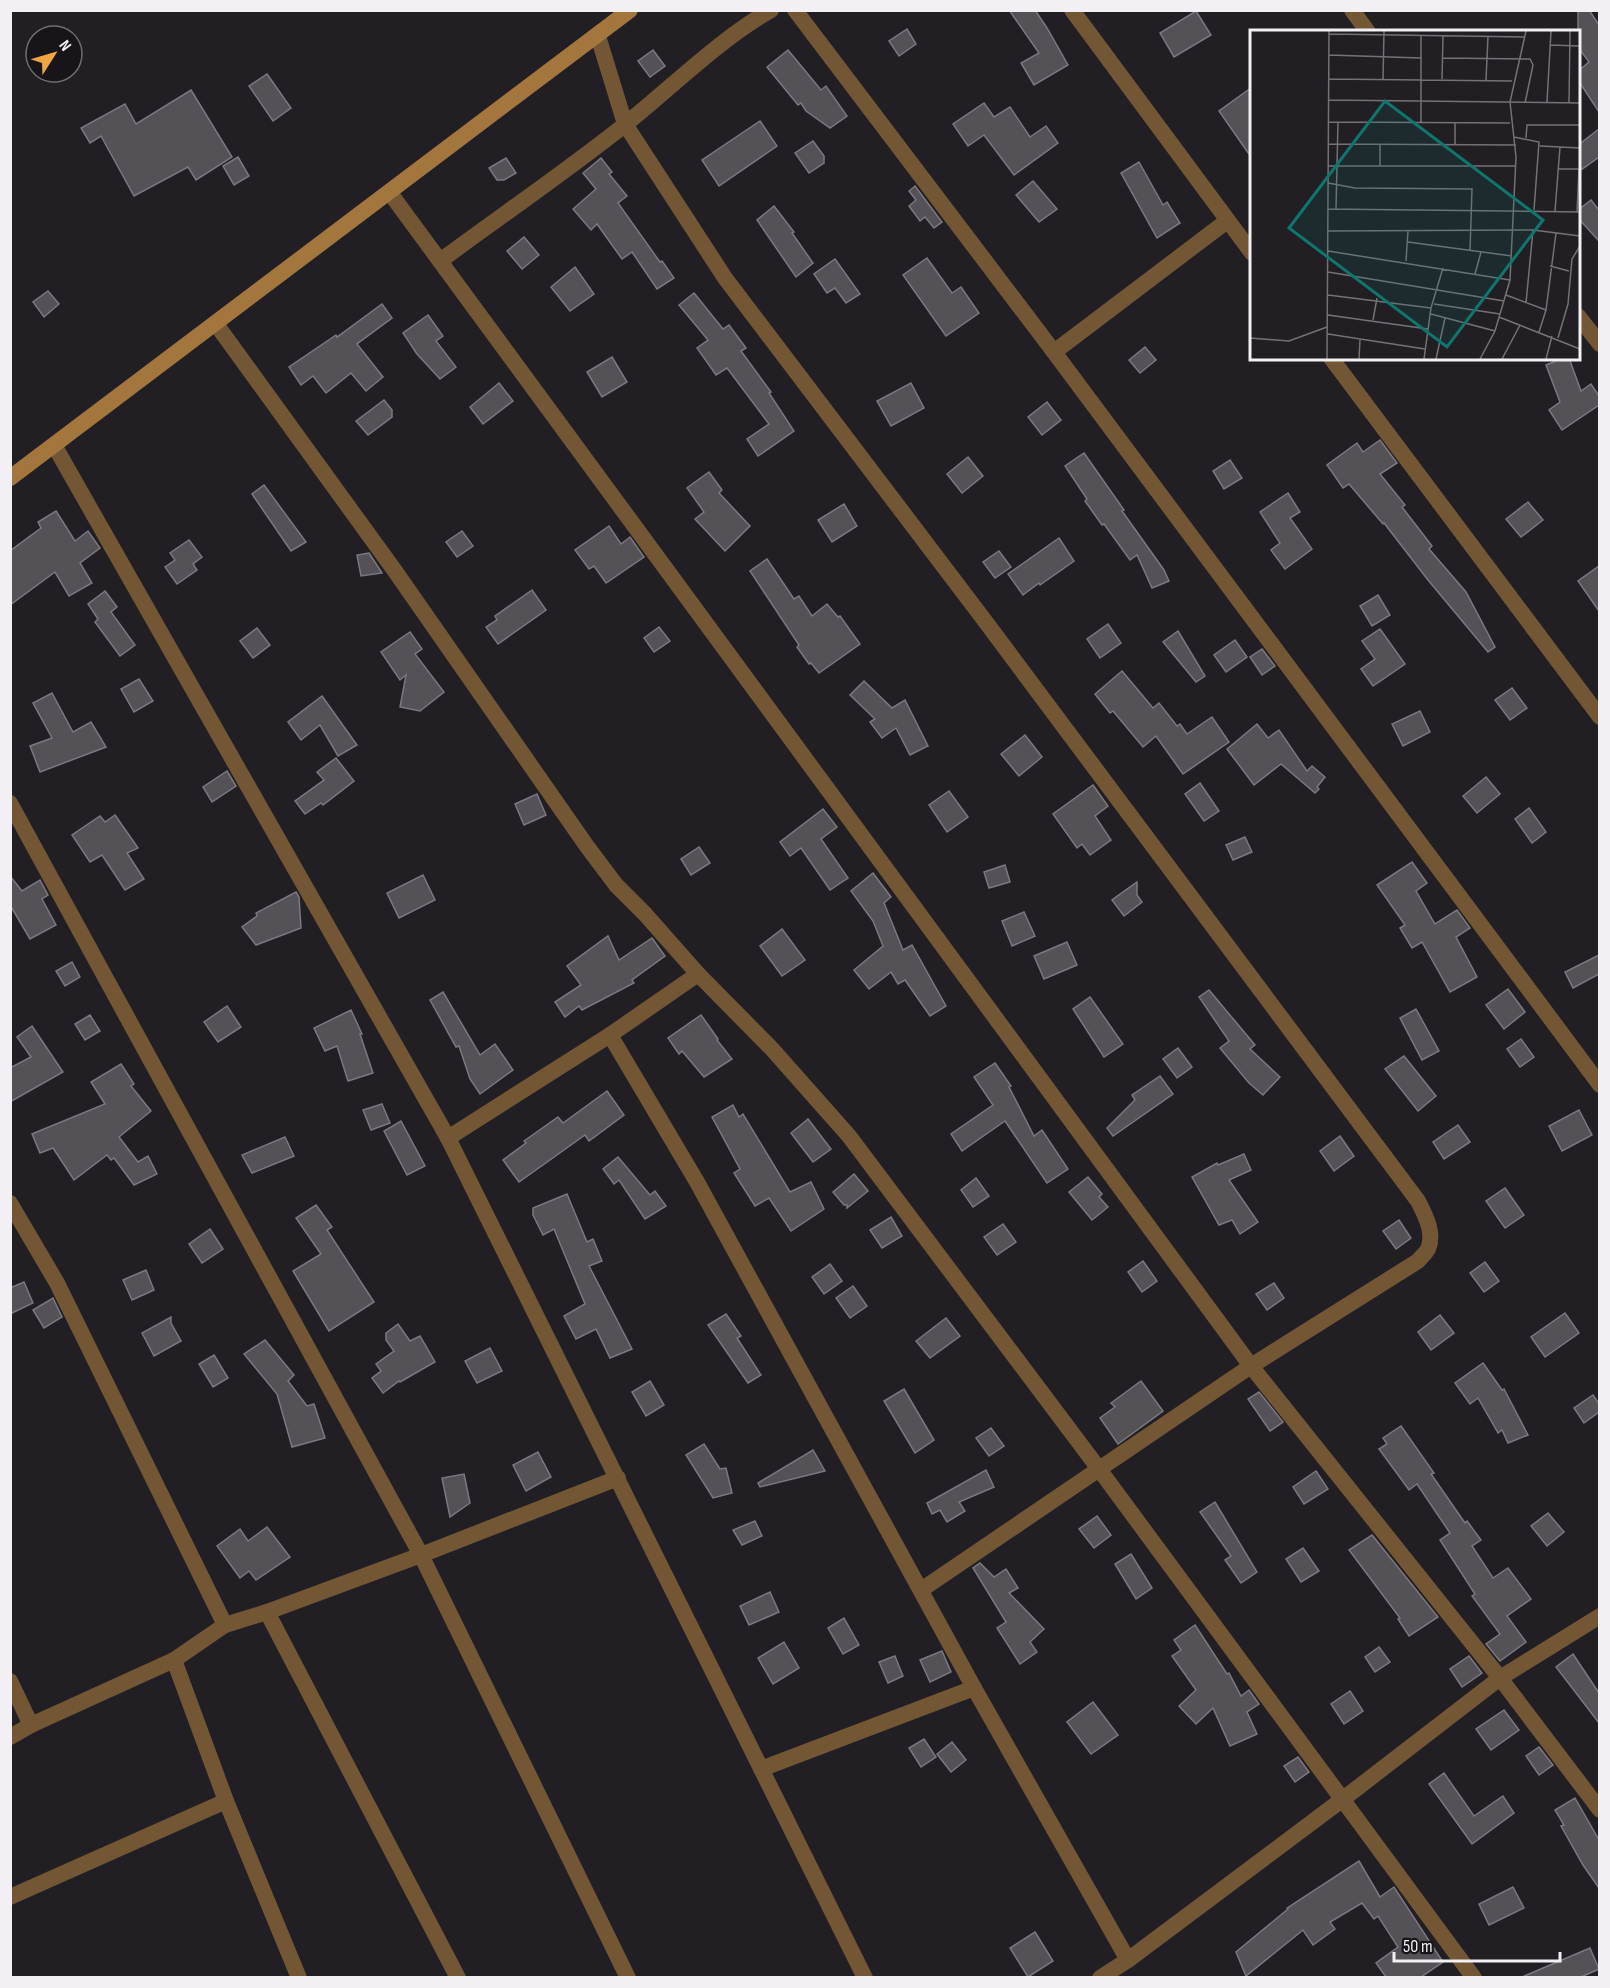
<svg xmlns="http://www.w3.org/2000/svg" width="1610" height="1988" font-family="'Sofia Sans Condensed',sans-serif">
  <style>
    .building { fill: #545157; stroke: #7b787f; stroke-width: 1.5 }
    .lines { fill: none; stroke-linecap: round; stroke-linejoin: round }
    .minor { stroke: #735735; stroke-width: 16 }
    .secondary { stroke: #a3763e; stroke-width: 16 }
    .inset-road { fill: none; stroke: #757277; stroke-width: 1.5 }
    .view { fill: #0f766e; fill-opacity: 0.15; stroke: #0f766e; stroke-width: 3 }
    .inset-edge { fill: none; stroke: #f2f0f4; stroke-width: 3 }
  </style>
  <rect width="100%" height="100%" fill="#211e24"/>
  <g class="building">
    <path d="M1009 10H1035L1047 28 1068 65 1034 85 1021 63 1039 53Z"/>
    <path d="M1578 10H1589L1599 25V112L1578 80V71L1589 62 1578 47Z"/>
    <path d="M1196 11 1211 35 1174 57 1160 33Z"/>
    <path d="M907 29 916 44 899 56 889 41Z"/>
    <path d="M653 50 665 66 650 77 638 61Z"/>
    <path d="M788 50 821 90 826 86 847 116 830 128 806 111 801 103 798 105 767 67Z"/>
    <path d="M267 74 291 108 273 121 249 86Z"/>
    <path d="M1251 88V157L1219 111Z"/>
    <path d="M191 90 232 157 196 180 188 167 134 196 101 136 90 143 81 128 125 104 136 124Z"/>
    <path d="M984 103 994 117 1010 107 1030 137 1046 126 1058 143 1014 175 984 135 968 146 953 124Z"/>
    <path d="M760 121 777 146 719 186 702 160Z"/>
    <path d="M1599 129V157L1578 172V145Z"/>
    <path d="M813 141 824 156V163L809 173 795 153Z"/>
    <path d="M238 157 249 176 234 185 223 166Z"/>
    <path d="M506 158 516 173 504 180H497L489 168Z"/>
    <path d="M601 158 612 172 609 174 627 196 618 203 660 262 662 261 674 278 657 289 632 252 622 259 597 224 591 230 573 209 596 189 583 173Z"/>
    <path d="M1139 162 1163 205 1167 202 1180 223 1157 238 1121 173Z"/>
    <path d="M1033 181 1057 209 1039 222 1016 195Z"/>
    <path d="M915 186 942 222 934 228 925 217 920 221 909 206 916 200 909 191Z"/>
    <path d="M1591 200 1599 210V241L1578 218V210Z"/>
    <path d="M774 206 794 232 792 233 813 263 796 277 757 220Z"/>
    <path d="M524 237 539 255 522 269 507 251Z"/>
    <path d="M927 258 952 293 961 287 979 313 946 336 903 275Z"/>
    <path d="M835 259 860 294 846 303 835 288 827 293 814 274Z"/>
    <path d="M575 267 594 294 570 311 551 287Z"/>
    <path d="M48 291 59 304 44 317 33 302Z"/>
    <path d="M694 293 723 329 729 325 746 348 741 351 771 392 769 393 794 431 758 456 747 439 769 424 727 368 716 375 697 348 708 340 679 305Z"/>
    <path d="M382 304 392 318 357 344 383 377 366 391 351 373 326 393 313 376 301 385 289 367 336 335 337 337Z"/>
    <path d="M428 315 443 336 436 341 456 367 440 379 417 354 403 333Z"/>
    <path d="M1145 347 1156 360 1140 373 1129 360Z"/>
    <path d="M612 357 627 382 602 397 587 372Z"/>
    <path d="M1563 358H1569L1581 391 1591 384 1599 396V405L1562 430 1549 410 1560 402 1546 365Z"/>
    <path d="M499 383 513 401 483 424 470 407Z"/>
    <path d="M911 383 924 408 891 426 877 401Z"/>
    <path d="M384 400 392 410V417L368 435 356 421Z"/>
    <path d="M1047 402 1061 420 1042 435 1028 417Z"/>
    <path d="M1380 440 1397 463 1380 474 1405 505 1402 507 1432 546 1429 549 1466 592 1495 647 1488 652 1428 580 1384 523 1383 524 1349 484 1343 488 1327 465 1357 443 1363 452Z"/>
    <path d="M1084 453 1124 510 1122 511 1164 570 1169 581 1152 588 1137 555 1130 560 1104 524 1102 525 1085 501 1087 499 1065 466Z"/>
    <path d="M968 457 983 476 962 493 947 474Z"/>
    <path d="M1230 460 1242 478 1224 489 1213 471Z"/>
    <path d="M709 472 722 490 719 493 750 526 725 551 695 519 704 512 687 488Z"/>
    <path d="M264 485 306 542 291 551 252 494Z"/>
    <path d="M1288 493 1300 512 1290 518 1312 549 1285 569 1271 550 1280 543 1260 512Z"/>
    <path d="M1528 502 1543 520 1521 537 1506 519Z"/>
    <path d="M844 504 857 526 832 542 818 520Z"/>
    <path d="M56 511 75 541 88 531 100 548 80 563 92 583 69 596 55 572 10 605V551L41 528 38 522Z"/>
    <path d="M609 526 621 544 630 537 644 557 606 583 594 566 589 569 575 550Z"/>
    <path d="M462 531 473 546 457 557 446 542Z"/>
    <path d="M1059 538 1074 561 1040 585 1039 583 1023 595 1008 574Z"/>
    <path d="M189 540 202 557 193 564 197 570 177 584 165 567 175 560 170 553Z"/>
    <path d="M999 551 1011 567 995 578 983 562Z"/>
    <path d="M369 553 382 573 361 576 357 555Z"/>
    <path d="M767 559 794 599 799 596 812 616 827 604 838 617 840 616 860 644 819 673 811 663 809 664 797 647 799 645 750 571Z"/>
    <path d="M1599 566V611L1578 581Z"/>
    <path d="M532 590 546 610 498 644 486 627 497 620 495 616Z"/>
    <path d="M105 591 117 607 111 612 135 645 120 656 95 622 98 619 88 604Z"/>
    <path d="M1378 595 1390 615 1372 626 1360 606Z"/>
    <path d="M1108 624 1121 643 1100 658 1087 639Z"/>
    <path d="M659 627 670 641 654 652 644 638Z"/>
    <path d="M257 628 270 645 253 658 240 641Z"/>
    <path d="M1380 629 1405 664 1373 686 1361 669 1375 659 1362 641Z"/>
    <path d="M1178 631 1205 676 1196 682 1163 642Z"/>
    <path d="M410 632 422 649 415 654 444 692 420 711 400 707 406 675 400 680 381 652Z"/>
    <path d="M1235 640 1247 657 1226 672 1214 655Z"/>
    <path d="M1262 649 1275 666 1262 675 1250 657Z"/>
    <path d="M1122 671 1153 708 1159 703 1177 726 1180 724 1187 734 1212 717 1229 742 1183 774 1156 736 1143 747 1113 711 1110 713 1095 694Z"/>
    <path d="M139 679 153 701 134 712 121 689Z"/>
    <path d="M864 681 892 708 905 700 928 746 910 755 896 728 882 738 870 722 875 719 850 695Z"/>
    <path d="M1512 688 1527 708 1510 720 1495 700Z"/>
    <path d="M52 693 73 732 91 722 106 747 40 772 30 746 52 738 33 703Z"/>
    <path d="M322 696 357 745 338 756 320 725 301 740 288 722Z"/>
    <path d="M1420 711 1430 732 1403 746 1392 724Z"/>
    <path d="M1257 724 1268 738 1279 730 1307 771 1312 766 1325 777 1317 787 1319 789 1315 793 1281 764 1254 785 1227 749Z"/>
    <path d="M1025 735 1042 757 1019 776 1001 754Z"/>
    <path d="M336 758 354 781 323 805 321 803 305 814 295 801 324 780 317 772Z"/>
    <path d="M227 771 236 786 212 802 203 787Z"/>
    <path d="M1486 777 1500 794 1477 813 1463 796Z"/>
    <path d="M1200 783 1219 811 1204 821 1185 794Z"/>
    <path d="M1093 785 1108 806 1095 816 1111 840 1090 855 1082 844 1077 848 1053 814Z"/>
    <path d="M949 791 968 817 947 832 929 805Z"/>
    <path d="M537 794 546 815 524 825 515 804Z"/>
    <path d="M1529 808 1546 832 1532 843 1515 819Z"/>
    <path d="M823 809 837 827 821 839 848 878 830 890 801 848 790 856 780 842Z"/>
    <path d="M115 815 138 848 127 853 144 879 125 890 102 855 90 862 72 835 100 816 105 822Z"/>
    <path d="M1245 837 1252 852 1233 860 1226 845Z"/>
    <path d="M699 847 710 863 691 875 681 859Z"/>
    <path d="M1412 862 1427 883 1416 891 1435 924 1457 910 1470 928 1456 937 1477 977 1450 992 1422 942 1412 948 1400 928 1405 925 1377 885Z"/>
    <path d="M1005 865 1010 882 989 888 984 872Z"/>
    <path d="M873 873 891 897 884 903 903 950 912 945 946 1006 930 1016 905 980 898 984 891 972 869 989 854 970 883 946 873 921 851 891Z"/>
    <path d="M423 875 435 900 399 918 387 893Z"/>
    <path d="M10 876 22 891 40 880 48 895 42 899 56 925 30 939 10 905Z"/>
    <path d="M1137 882V895L1142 902 1124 916 1112 900Z"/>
    <path d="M296 892 299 897 301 928 256 945 242 927 257 916 256 913Z"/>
    <path d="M1024 912 1035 936 1012 946 1002 921Z"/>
    <path d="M782 929 805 960 782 976 760 946Z"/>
    <path d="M608 936 619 960 652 938 665 956 632 980 634 983 582 1010 579 1006 565 1017 555 1002 581 985 567 966Z"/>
    <path d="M1067 942 1077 965 1044 979 1034 956Z"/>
    <path d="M1599 955V974L1573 988 1565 972Z"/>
    <path d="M72 962 80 977 65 986 56 971Z"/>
    <path d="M1508 989 1525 1012 1504 1029 1486 1005Z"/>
    <path d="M1209 990 1255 1045 1250 1049 1280 1077 1263 1095 1249 1083 1220 1048 1229 1041 1199 997Z"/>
    <path d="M443 992 480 1055 495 1044 513 1070 480 1094 470 1079 459 1046 456 1047 430 1000Z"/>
    <path d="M1090 997 1123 1044 1104 1057 1073 1009Z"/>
    <path d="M227 1006 241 1027 218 1042 204 1022Z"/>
    <path d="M1416 1009 1439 1051 1422 1060 1400 1018Z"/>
    <path d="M351 1010 362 1034H360L373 1073 348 1081 337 1046 325 1051 314 1028Z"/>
    <path d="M90 1015 100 1031 85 1040 75 1024Z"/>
    <path d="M701 1015 718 1039 717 1040 732 1059 704 1077 682 1051 679 1054 668 1038Z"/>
    <path d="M32 1026 63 1072 10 1102V1068L31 1057 17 1037Z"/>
    <path d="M1521 1039 1534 1057 1520 1067 1507 1049Z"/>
    <path d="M1178 1048 1192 1067 1177 1078 1163 1059Z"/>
    <path d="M1404 1056 1436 1096 1418 1111 1385 1069Z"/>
    <path d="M995 1063 1011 1086 1009 1087 1034 1136 1042 1130 1068 1169 1047 1183 1005 1121 962 1151 951 1134 993 1105 974 1077Z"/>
    <path d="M121 1064 134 1084 131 1086 151 1111 119 1137 138 1162 148 1156 157 1174 134 1185 114 1158 111 1160 107 1155 74 1180 53 1148 40 1153 32 1134 105 1104 91 1082Z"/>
    <path d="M1160 1076 1173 1094 1113 1136 1107 1128 1135 1100 1132 1095Z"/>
    <path d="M607 1091 624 1115 589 1141 585 1135 519 1182 503 1160 526 1143 524 1141 558 1117 563 1123Z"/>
    <path d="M382 1104 390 1123 371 1130 363 1110Z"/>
    <path d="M733 1105 739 1117 743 1114 790 1192 811 1182 824 1209 791 1231 769 1198 755 1206 734 1173 740 1169 712 1117Z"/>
    <path d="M1579 1110 1592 1135 1562 1151 1549 1126Z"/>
    <path d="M808 1119 831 1149 813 1162 791 1133Z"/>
    <path d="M401 1121 425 1166 407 1175 384 1131Z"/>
    <path d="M1458 1125 1470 1142 1444 1159 1433 1142Z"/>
    <path d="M1340 1136 1354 1156 1334 1171 1320 1151Z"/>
    <path d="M285 1137 294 1156 252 1173 242 1155Z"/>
    <path d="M1244 1154 1251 1170 1229 1180 1258 1222 1240 1234 1232 1220 1219 1225 1192 1177 1217 1163 1218 1165Z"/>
    <path d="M618 1157 650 1195 655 1191 666 1206 645 1219 619 1180 614 1184 603 1169Z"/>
    <path d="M854 1174 868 1191 847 1208V1205H844L833 1192Z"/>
    <path d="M1088 1177 1102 1194 1099 1197 1108 1207 1092 1220 1069 1192Z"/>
    <path d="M976 1178 989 1196 973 1207 961 1190Z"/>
    <path d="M1505 1188 1524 1215 1505 1228 1486 1201Z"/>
    <path d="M567 1194 587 1242 593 1239 602 1261 589 1266 632 1349 610 1358 596 1329 576 1339 564 1316 585 1304 554 1229 543 1235 533 1215V1208Z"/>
    <path d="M316 1205 332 1227 327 1230 374 1302 329 1331 293 1271 321 1254 296 1218Z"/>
    <path d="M891 1217 902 1236 882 1248 870 1230Z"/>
    <path d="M1399 1220 1411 1238 1396 1249 1383 1231Z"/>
    <path d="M1003 1224 1016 1242 997 1255 984 1237Z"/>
    <path d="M210 1229 223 1249 202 1263 189 1244Z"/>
    <path d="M1143 1261 1157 1281 1142 1292 1128 1272Z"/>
    <path d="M1485 1262 1499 1281 1484 1292 1470 1273Z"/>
    <path d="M830 1264 842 1281 824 1294 812 1277Z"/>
    <path d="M146 1270 154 1290 132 1300 123 1280Z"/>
    <path d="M24 1282 33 1303 10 1314V1288Z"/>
    <path d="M1274 1283 1284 1298 1267 1310 1256 1294Z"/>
    <path d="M853 1286 867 1306 850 1318 836 1298Z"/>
    <path d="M53 1298 62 1317 44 1328 33 1310Z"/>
    <path d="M1565 1313 1579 1333 1545 1357 1531 1337Z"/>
    <path d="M726 1314 741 1336 737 1338 761 1375 748 1383 708 1325Z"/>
    <path d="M1440 1315 1454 1333 1431 1350 1418 1332Z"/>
    <path d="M171 1317V1323L181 1341 154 1356 142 1333Z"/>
    <path d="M946 1318 960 1336 930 1358 916 1341Z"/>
    <path d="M398 1324 410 1341 420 1336 435 1362 400 1382 399 1381 383 1393 372 1378 381 1371 376 1364 394 1351 386 1340V1333Z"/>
    <path d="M265 1340 294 1375 288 1381 307 1406 314 1404 325 1438 292 1447 277 1394 244 1354Z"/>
    <path d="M490 1348 502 1371 477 1383 465 1361Z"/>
    <path d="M214 1355 228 1378 213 1387 199 1364Z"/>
    <path d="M1483 1363 1502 1390 1504 1389 1528 1435 1508 1443 1502 1430 1498 1433 1478 1398 1470 1404 1455 1383Z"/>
    <path d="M650 1381 664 1405 646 1416 632 1392Z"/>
    <path d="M1141 1381 1163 1411 1118 1444 1100 1418 1115 1407 1111 1403Z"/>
    <path d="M904 1389 934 1440 915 1453 884 1401Z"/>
    <path d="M1259 1392 1283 1422 1270 1431 1248 1399Z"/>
    <path d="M1593 1395 1599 1404V1412L1584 1423 1574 1408Z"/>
    <path d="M1401 1426 1434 1473 1431 1474 1465 1523 1467 1521 1481 1540 1472 1546 1493 1578 1508 1568 1531 1599 1507 1616 1526 1642 1500 1661 1486 1644 1500 1634 1472 1596 1475 1594 1440 1540 1450 1533 1417 1484 1409 1490 1379 1449 1387 1444 1383 1438Z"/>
    <path d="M991 1428 1004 1446 989 1456 976 1438Z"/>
    <path d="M704 1444 720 1469 726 1468 732 1493 713 1498 686 1455Z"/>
    <path d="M813 1450 825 1471 760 1487 758 1483Z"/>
    <path d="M538 1452 551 1477 526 1491 513 1465Z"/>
    <path d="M986 1470 994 1487 959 1502 965 1511 947 1522 940 1510 932 1514 927 1503Z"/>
    <path d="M1316 1471 1328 1489 1304 1504 1293 1487Z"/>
    <path d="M464 1474 470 1503 450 1517 442 1478Z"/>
    <path d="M1215 1502 1257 1572 1241 1583 1225 1560 1231 1556 1200 1512Z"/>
    <path d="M1548 1513 1564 1532 1547 1546 1531 1526Z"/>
    <path d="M1097 1516 1111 1535 1094 1548 1079 1529Z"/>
    <path d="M755 1521 762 1536 742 1545 733 1530Z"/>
    <path d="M267 1527 290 1557 256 1580 249 1571 240 1578 217 1546 240 1529 248 1541Z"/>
    <path d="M1372 1535 1438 1617 1409 1636 1398 1619 1400 1618 1349 1550Z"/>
    <path d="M1303 1548 1319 1571 1301 1582 1286 1559Z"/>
    <path d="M1131 1554 1152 1588 1136 1599 1115 1564Z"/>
    <path d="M980 1563 994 1577 1006 1569 1018 1588 1009 1593 1044 1629 1030 1642 1037 1652 1020 1664 997 1628 1006 1622 973 1568Z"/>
    <path d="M770 1592 779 1612 749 1625 740 1606Z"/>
    <path d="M844 1618 859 1645 843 1654 828 1628Z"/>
    <path d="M1195 1625 1227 1674 1229 1673 1241 1696 1249 1690 1259 1704 1247 1712 1257 1734 1230 1746 1213 1708 1196 1724 1179 1706 1196 1690 1172 1656 1181 1650 1174 1640Z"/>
    <path d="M784 1642 799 1668 773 1684 758 1658Z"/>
    <path d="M1379 1647 1390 1662 1375 1672 1365 1657Z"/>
    <path d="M942 1651 951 1672 930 1682 920 1660Z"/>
    <path d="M1573 1654 1599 1693V1723L1556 1667Z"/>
    <path d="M895 1656 903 1676 888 1683 879 1662Z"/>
    <path d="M1469 1656 1482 1673 1462 1687 1450 1669Z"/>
    <path d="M1350 1691 1363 1711 1344 1724 1331 1704Z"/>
    <path d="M1093 1702 1118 1735 1091 1754 1067 1722Z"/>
    <path d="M1504 1710 1519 1730 1491 1750 1476 1729Z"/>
    <path d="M924 1739 936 1757 921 1767 909 1748Z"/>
    <path d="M952 1742 966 1760 951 1772 937 1754Z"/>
    <path d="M1539 1747 1553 1765 1539 1775 1526 1756Z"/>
    <path d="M1298 1757 1309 1772 1295 1782 1284 1766Z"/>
    <path d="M1444 1773 1474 1816 1503 1796 1514 1813 1472 1844 1429 1784Z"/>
    <path d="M1575 1798 1599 1840V1888L1583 1865 1561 1826 1564 1825 1555 1810Z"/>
    <path d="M1359 1861 1380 1897 1394 1887 1443 1962 1421 1977H1386L1376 1963 1398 1947 1378 1916 1374 1919 1362 1903 1330 1922 1335 1929 1313 1945 1303 1930 1246 1976 1236 1952 1288 1909 1287 1908Z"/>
    <path d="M1513 1887 1524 1908 1489 1925 1479 1904Z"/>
    <path d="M1035 1932 1053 1961 1028 1977 1010 1948Z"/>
    <path d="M1590 1948 1599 1969 1581 1977H1522Z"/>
  </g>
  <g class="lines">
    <g class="minor">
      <path d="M795 10 1054 352 1600 1085"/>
      <path d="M1072 10 1252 253"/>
      <path d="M1352 10 1368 32"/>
      <path d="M598 36 625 124 725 278 985 621 1418 1201C1425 1215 1435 1233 1428 1249 1426 1253 1421 1257 1418 1261L1251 1366 921 1590"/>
      <path d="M390 193 1251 1366 1500 1678 1600 1810"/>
      <path d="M440 261C502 215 567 171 627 123 673 86 720 39 771 10"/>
      <path d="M1578 316 1600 344"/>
      <path d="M216 324 395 571 586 845 616 885 645 914 698 974 772 1049 849 1136 1099 1469 1474 1978"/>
      <path d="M1054 352 1227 221"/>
      <path d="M1331 358 1600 717"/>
      <path d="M54 445 448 1138 865 1978"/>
      <path d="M10 803 421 1555 628 1978"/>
      <path d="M610 1035 697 1182 974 1688 1128 1960"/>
      <path d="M448 1138 610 1035 698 974"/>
      <path d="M10 1203 57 1283 225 1625"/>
      <path d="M267 1612 458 1978"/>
      <path d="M174 1660 226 1801 299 1978"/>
      <path d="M10 1681 31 1725"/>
      <path d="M10 1737 31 1725 174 1660 225 1625 267 1612 421 1555 618 1478"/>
      <path d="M761 1769 974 1688"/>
      <path d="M10 1897 226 1801"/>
      <path d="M1100 1978 1128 1960 1343 1799 1500 1678 1600 1616"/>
    </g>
    <path class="secondary" d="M10 478 630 10"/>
  </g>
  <g transform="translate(1250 30)">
    <rect width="330" height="330" fill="#211e24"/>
    <path class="inset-road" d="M79 4 274 7M171 6V92M300 15 330 16M79 25 171 28M193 28 280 29 283 35 275 73M79 49 262 51M133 49 134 1M192 49 193 6M236 50 238 6M78 70 330 73M297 72 301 1M319 73 320 1M79 92 260 93M264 107 289 112 284 180M276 108 277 95H330M79 114 266 115M130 114V136M205 115V93M290 116 330 118M78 136H266M309 139H330M78 153 105 158 222 159 220 220M78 179 330 182M86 179 88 92M305 181 310 117M327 182 329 139M78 201 283 200 330 206M158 212 262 226M78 221 260 250M156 231 158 201M300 236 319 241M78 242 254 271M225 244 231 222M78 265 181 278M256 265 296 280M276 273 283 200M184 274 250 284M181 284 245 301M78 285 178 299M249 287 330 319M123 290 127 268M289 302 296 280 306 203M78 304 175 319M0 308 39 311 77 297M308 308 318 274 322 229 330 216M77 329 79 1M109 329 110 309M174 329 181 278 193 238M186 329 195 288M230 329 245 301 260 250 266 127 260 72 276 1M252 329 270 295M296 329 302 306"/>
    <path class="view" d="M135 71 293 190 197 317 39 198Z"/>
    <rect width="330" height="330" class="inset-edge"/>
  </g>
  <rect width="1610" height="1988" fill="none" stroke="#f2f0f4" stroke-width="24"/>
  <g transform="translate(54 54) rotate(53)"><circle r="28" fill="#17151a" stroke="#6f6d71" stroke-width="1.5"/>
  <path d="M0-4.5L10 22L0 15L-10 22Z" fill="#f1a540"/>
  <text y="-9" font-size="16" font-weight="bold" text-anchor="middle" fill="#f2f0f4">N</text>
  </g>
  <path d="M1394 1952v9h166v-9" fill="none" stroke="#f2f0f4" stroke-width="3"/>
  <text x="1403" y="1952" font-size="18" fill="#f2f0f4" stroke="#17151a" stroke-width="4.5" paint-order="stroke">50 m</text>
</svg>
